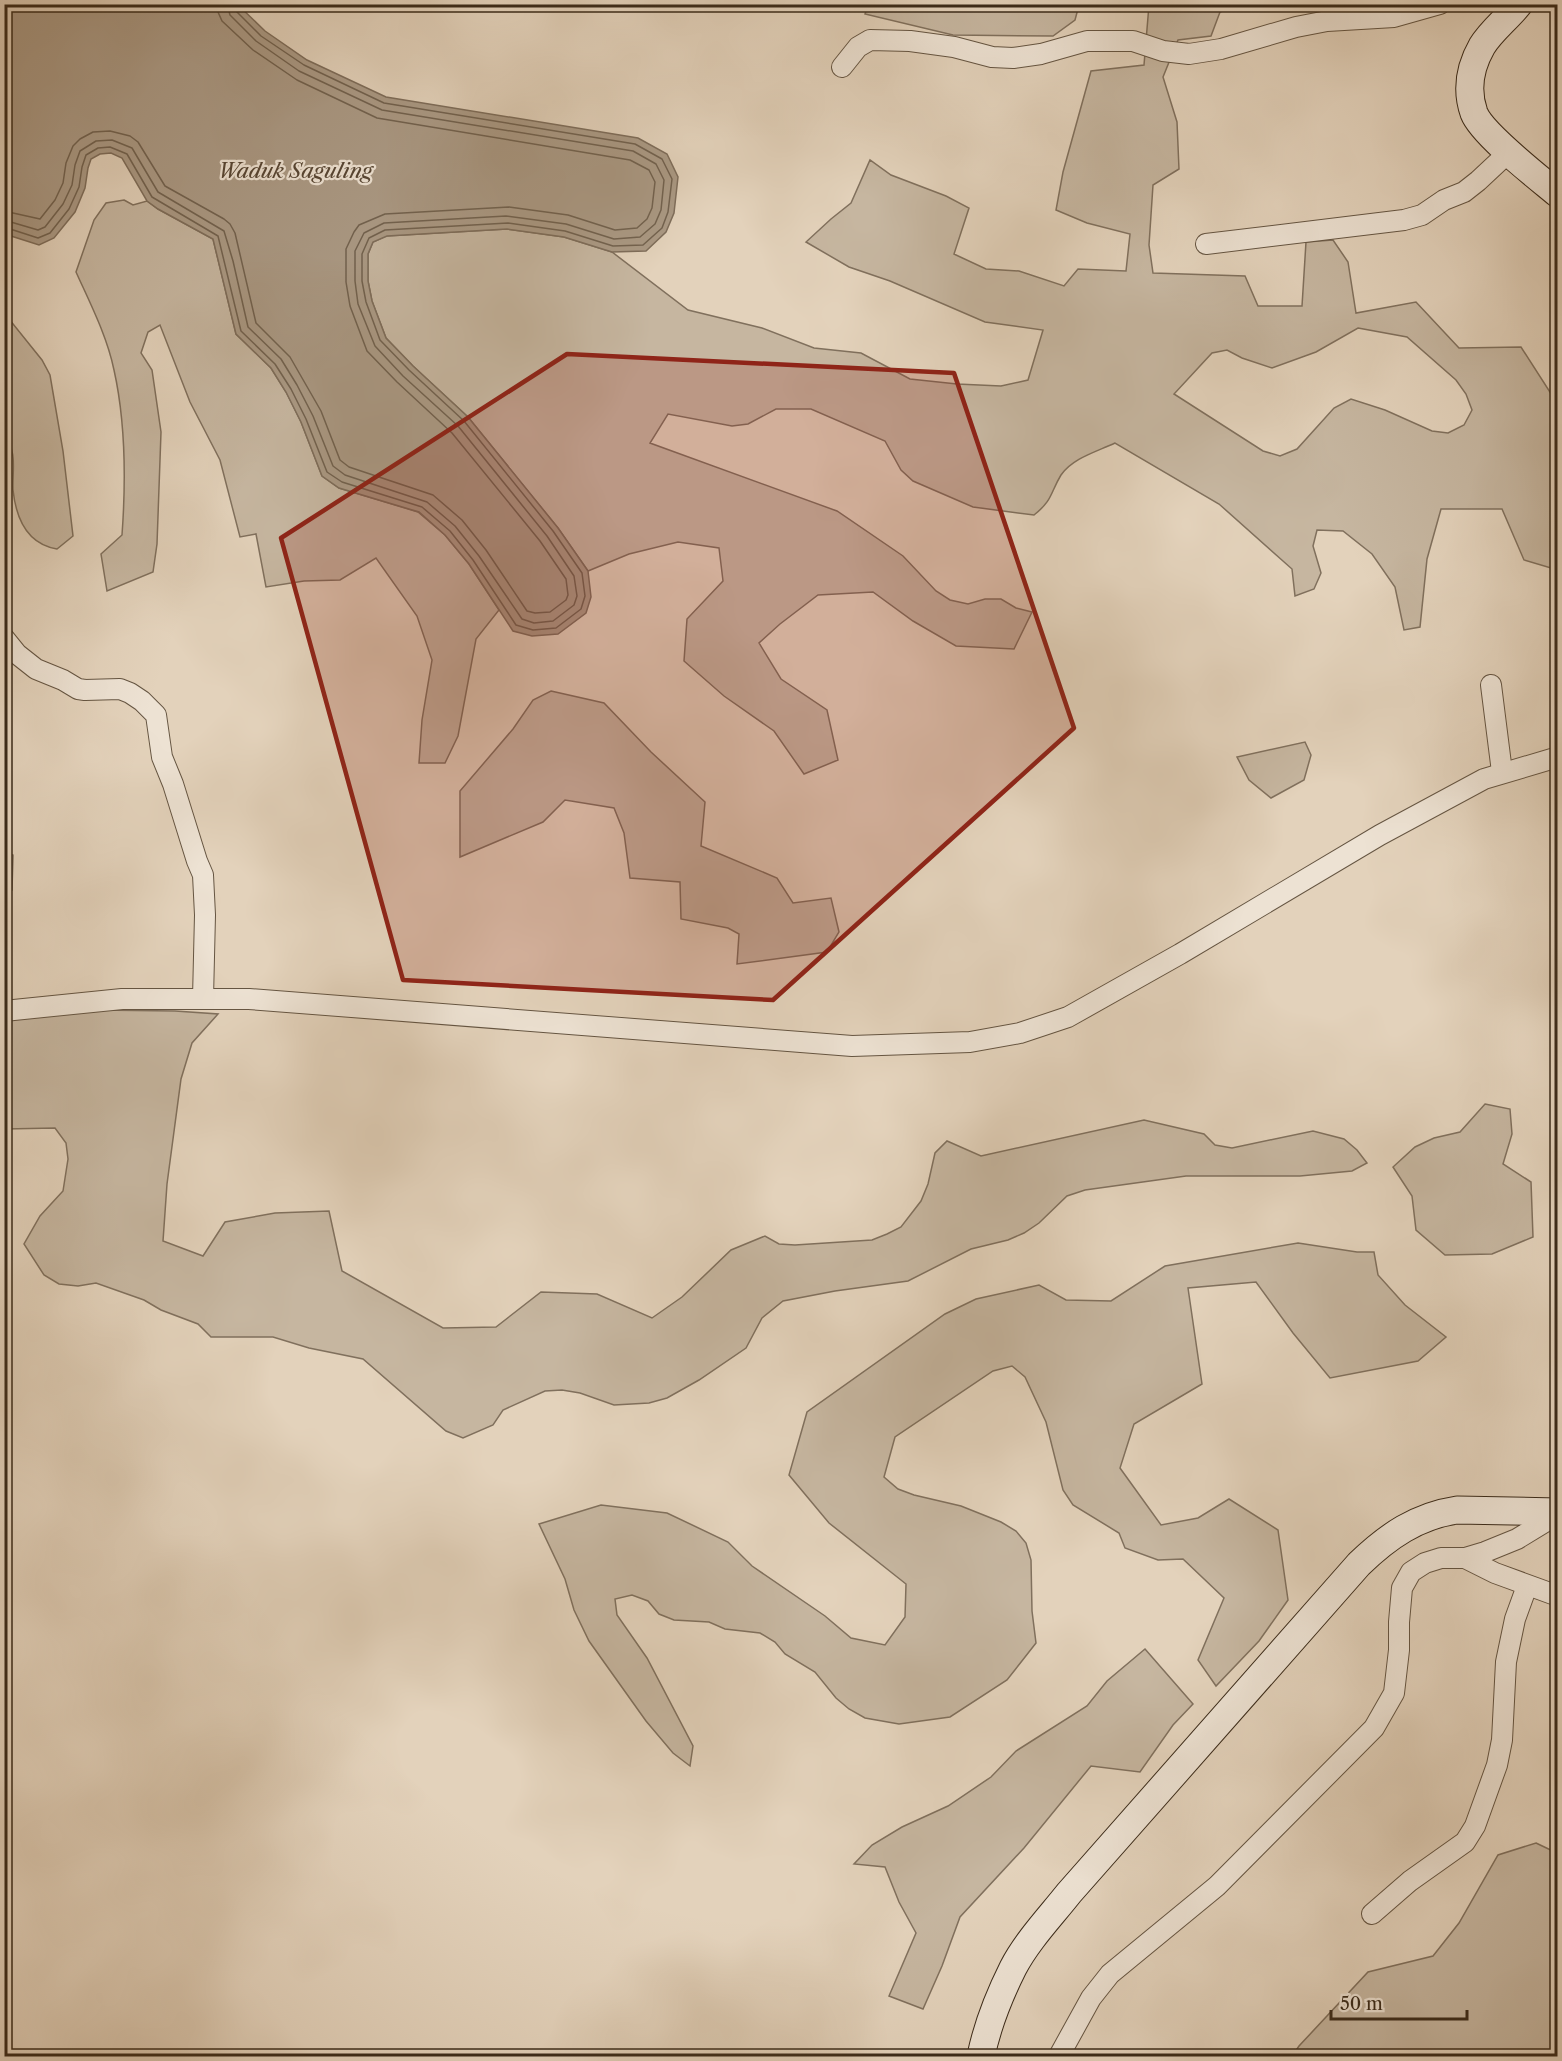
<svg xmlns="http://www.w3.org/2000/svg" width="1562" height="2061" font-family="'Libre Caslon Text',serif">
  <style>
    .green { fill: #c6b6a0; stroke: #80705d; stroke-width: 1.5; fill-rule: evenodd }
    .water { fill: #aa9984; stroke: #7e6d5a; stroke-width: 1.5 }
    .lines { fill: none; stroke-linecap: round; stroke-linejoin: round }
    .shore { stroke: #72624f; stroke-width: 1.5 }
    .minor-casing { stroke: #655542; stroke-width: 22 }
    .secondary-casing { stroke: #3b2b1a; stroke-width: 29 }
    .minor { stroke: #ede2d3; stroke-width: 20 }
    .secondary { stroke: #ede2d3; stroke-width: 27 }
    .marked { fill: #8f2418; fill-opacity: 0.2; stroke: #8f2418; stroke-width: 4.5; stroke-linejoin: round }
    .labels { text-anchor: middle; stroke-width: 4.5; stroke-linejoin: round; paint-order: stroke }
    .water-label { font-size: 21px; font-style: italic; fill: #574634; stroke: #ede2d3 }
  </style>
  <rect width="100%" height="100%" fill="#e3d2bb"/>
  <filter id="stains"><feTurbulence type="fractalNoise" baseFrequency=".00333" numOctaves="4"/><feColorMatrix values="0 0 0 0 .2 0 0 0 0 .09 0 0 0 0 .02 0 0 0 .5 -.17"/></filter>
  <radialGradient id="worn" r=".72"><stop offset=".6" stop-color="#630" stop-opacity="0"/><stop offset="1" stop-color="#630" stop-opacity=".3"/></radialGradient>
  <g class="green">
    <path d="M868 5V4L1079 5 1075 20 1053 36 953 35 865 14Z"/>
    <path d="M1149 5H1236L1220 12 1211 36 1178 40 1163 77 1177 122 1179 169 1153 185 1149 245 1153 273 1245 276 1258 306H1302L1306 242 1333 240 1348 262 1356 313 1416 302 1459 348 1521 347 1557 403V568H1551L1524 560 1502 509H1441L1427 559 1420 627 1404 630 1395 587 1372 554 1343 531 1317 530 1313 546 1321 573 1314 589 1295 596 1292 569 1219 504 1115 443C1096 452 1073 458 1061 475 1050 493 1053 500 1034 515L973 507 913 481 901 470 885 441 811 409H776L748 424 732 426 668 414 650 443 837 511 903 556 936 591 950 600 968 604 985 599H1001L1016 608 1032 612 1014 649 956 646 913 621 873 592 818 595 780 624 759 643 781 679 827 710 838 760 804 774 774 731 724 696 684 661 687 619 723 581 719 548 678 542 629 554 588 571 558 528 468 417 413 366 386 338 372 301 368 281V254L373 242 386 236 507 229 564 237 612 252 688 310 762 328 814 348 861 353 910 379 957 384 1001 386 1028 380 1043 330 985 322 890 281 849 267 806 242 831 219 851 203 870 160 891 175 946 196 969 208 954 254 986 269 1019 271 1064 286 1078 269 1126 271 1130 234 1087 223 1056 210 1063 172 1091 71 1144 65ZM1358 328 1407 337 1456 380 1466 394 1472 410 1464 425 1448 433 1432 431 1385 410 1351 399 1334 408 1297 449 1280 456 1263 451 1174 394 1212 353 1227 350 1242 358 1272 368 1316 352Z"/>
    <path d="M124 200 133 205 147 201 158 209 213 239 236 334 271 368 286 392 301 422 322 476 339 488 418 512 445 535 469 564 499 610 476 639 458 736 445 763H419L422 720 432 660 417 616 376 558 340 580 304 581 266 587 256 534 240 537 220 460 190 402 160 325 148 332 141 353 152 370 161 432 157 544 153 572 107 591 101 554 122 535C126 480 126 424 114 370 107 336 90 303 76 272L94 220 106 203Z"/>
    <path d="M5 306 9 319 42 360 50 375 63 451 73 536 57 549C27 544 16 518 13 490 12 472 18 451 4 436Z"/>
    <path d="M551 691 604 703 651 752 705 802 701 846 777 878 793 903 831 898 839 932 827 952 737 964 739 934 728 928 681 919 680 882 630 878 624 833 614 808 565 800 543 822 460 857V791L513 729 533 700Z"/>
    <path d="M1305 742 1311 755 1304 780 1271 798 1249 780 1237 757Z"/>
    <path d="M4 853 13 855 12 890H5Z"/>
    <path d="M96 1010 175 1011 218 1014 192 1043 181 1079 167 1184 163 1241 203 1256 225 1222 275 1213 329 1211 342 1271 443 1328 496 1327 541 1292 597 1294 652 1318 682 1297 731 1250 765 1236 779 1244 795 1245 872 1240 887 1234 901 1227 921 1201 928 1184 935 1153 947 1141 981 1156 1144 1120 1204 1134 1215 1145 1232 1148 1313 1131 1344 1139 1357 1150 1367 1163 1352 1171 1300 1176H1186L1085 1190 1067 1196 1039 1223 1024 1233 1008 1240 971 1249 908 1281 835 1291 783 1301 762 1318 746 1348 699 1380 667 1398 649 1403 614 1405 580 1393 562 1390 545 1391 503 1410 493 1425 463 1438 446 1431 363 1359 309 1348 273 1337H211L198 1324 161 1310 144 1300 96 1283 78 1286 59 1284 44 1275 24 1244 40 1216 63 1191 68 1159 66 1143 55 1128 5 1129 4 1020Z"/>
    <path d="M1485 1104 1510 1109 1512 1134 1503 1164 1531 1182 1533 1237 1492 1254 1445 1255 1416 1230 1412 1196 1393 1167 1415 1147 1434 1138 1460 1132Z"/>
    <path d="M1298 1243 1357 1252H1374L1378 1275 1405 1305 1446 1337 1418 1361 1330 1378 1293 1333 1256 1282 1188 1288 1202 1384 1134 1424 1120 1468 1161 1525 1198 1518 1229 1499 1278 1530 1288 1600 1259 1641 1216 1686 1198 1660 1224 1598 1183 1559 1158 1560 1125 1548 1119 1533 1073 1505 1063 1490 1046 1422 1025 1377 1012 1366 993 1371 895 1437 884 1477 898 1489 914 1495 961 1506 1001 1522 1016 1531 1026 1543 1031 1560 1032 1611 1036 1643 1007 1680 950 1717 899 1724 865 1718 849 1709 836 1698 815 1672 785 1654 775 1642 760 1633 725 1629 709 1622 674 1620 659 1614 648 1601 632 1595 615 1599 617 1615 647 1658 693 1746 690 1766 673 1753 646 1721 589 1641 574 1610 565 1579 539 1524 601 1505 667 1513 728 1542 752 1566 825 1616 851 1638 885 1645 905 1617 906 1584 829 1523 789 1475 807 1412 945 1314 976 1299 1039 1285 1066 1300 1111 1301 1165 1266Z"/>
    <path d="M1145 1649 1193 1704 1173 1725 1140 1772 1091 1766 1024 1848 960 1917 942 1966 923 2009 889 1996 916 1933 899 1902 885 1867 854 1864 872 1845 902 1827 948 1806 991 1777 1016 1751 1087 1706 1107 1681Z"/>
    <path d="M1536 1843 1557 1853V2056H1292L1299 2046 1368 1972 1433 1956 1459 1923 1498 1855Z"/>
  </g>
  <path class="water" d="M4 5H238L265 31 307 60 386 97 638 138 667 154 678 177 674 213 666 232 646 251 612 252 564 237 507 229 387 236 373 242 368 254V281L372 301 386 338 413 366 468 417 558 528 588 571 591 597 586 613 558 634 532 636 513 631 469 564 445 535 419 512 339 488 322 476 301 422 286 392 271 368 236 334 213 239 158 209 147 201 122 158 111 153 100 154 91 159 88 168 85 188 75 212 54 238 39 245 8 235 5 231Z"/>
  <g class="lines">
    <g class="shore">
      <path d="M4 211 40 219 55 200 63 183 66 163 73 146 80 139 93 132 110 131 130 136 138 142 165 186 224 219 230 224 235 233 256 323 290 357 321 411 340 460 349 467 433 495 462 520 486 550 527 611 535 613 550 612 566 600 568 595 566 579 540 541 452 433 397 382 367 351 350 306 346 282V249L354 232 359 225 385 214 509 207 568 215 615 230 637 228 647 219 652 208 655 182 649 170 630 160 377 118 297 80 253 50 222 21 218 12V4"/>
      <path d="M4 220 38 230 45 227 63 204 72 185 75 165 80 151 96 141 112 140 132 148 158 192 224 231 233 261 248 327 281 359 297 385 313 416 333 466 345 475 427 502 455 526 479 556 522 619 534 623 553 621 574 605 577 596 574 576 547 536 458 426 403 376 375 346 358 304 355 281V251L364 233 384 223 506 216 566 224 614 239 640 237 655 224 661 210 664 180 656 164 633 151 382 110 299 71 256 41 230 15 227 4"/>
      <path d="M4 227 38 238 50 233 69 209 79 187 82 167 86 155 98 148 110 147 127 154 152 197 218 236 241 331 275 364 291 389 306 419 327 472 342 482 422 507 450 531 473 560 516 625 533 630 556 628 581 609 585 596 582 573 553 531 464 421 409 370 380 340 366 302 362 281V254L369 238 385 230 508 223 565 231 613 246 643 245 662 228 668 212 672 179 662 159 635 144 384 103 304 65 261 36 236 11 234 4"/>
    </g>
    <defs>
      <g id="minor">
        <path d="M842 67 858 47 870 40 910 41 954 47 992 57 1013 58 1041 54 1087 41H1133L1163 51 1189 54 1221 49 1296 27 1327 21 1394 17 1440 4"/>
        <path d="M1206 244 1404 220 1422 215 1444 200 1464 192 1478 181 1509 152"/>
        <path d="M4 638 17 654 36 669 63 680 78 689 85 690 120 689 130 693 142 701 156 715 162 757 173 784 197 861 203 875 205 915 203 998"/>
        <path d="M1491 685 1502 772"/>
        <path d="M4 1011 122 999H249L852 1046 970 1042 1020 1033 1068 1017 1180 954 1380 835 1484 779 1558 757"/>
        <path d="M1465 1558 1495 1573 1558 1596"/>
        <path d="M1372 1914 1410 1881 1465 1842 1475 1826 1497 1765 1502 1740 1506 1662 1515 1619 1527 1586"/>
        <path d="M1059 2056 1091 1998 1110 1974 1217 1886 1374 1728 1394 1693 1399 1650V1622L1402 1588 1411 1572 1425 1563 1441 1558H1465L1485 1552 1517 1539 1558 1514"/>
      </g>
      <g id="secondary">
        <path d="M1519 4C1508 18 1491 31 1482 46 1470 67 1466 90 1474 113 1482 134 1539 178 1558 194"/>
        <path d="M981 2056C987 2027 999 1996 1013 1968 1027 1941 1050 1917 1069 1893L1359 1564C1388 1536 1417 1516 1457 1510L1558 1512"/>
      </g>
    </defs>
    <use href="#minor" class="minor-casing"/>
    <use href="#secondary" class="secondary-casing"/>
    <use href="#minor" class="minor"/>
    <use href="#secondary" class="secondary"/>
  </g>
  <path class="marked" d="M567 354 954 373 1074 728 773 1000 403 980 281 538Z"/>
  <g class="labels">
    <g class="water-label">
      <text x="295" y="178">Waduk Saguling</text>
    </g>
  </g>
  <rect width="1562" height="2061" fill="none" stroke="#e3d2bb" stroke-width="24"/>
  <rect x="6" y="6" width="1550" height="2049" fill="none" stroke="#3b2b1a" stroke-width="3"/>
  <rect x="12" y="12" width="1538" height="2037" fill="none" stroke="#3b2b1a" stroke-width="1.5"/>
  <path d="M1331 2010v9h136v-9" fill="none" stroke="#3b2b1a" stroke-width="3"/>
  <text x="1340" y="2010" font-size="18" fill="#3b2b1a" stroke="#ede2d3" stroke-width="4.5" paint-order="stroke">50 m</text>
  <rect width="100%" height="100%" filter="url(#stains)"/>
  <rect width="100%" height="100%" fill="url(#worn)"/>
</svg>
